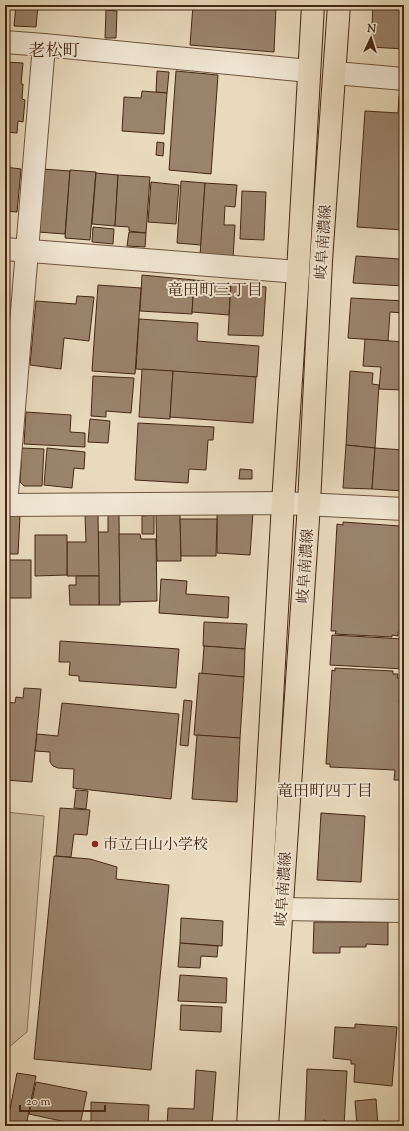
<svg xmlns="http://www.w3.org/2000/svg" width="409" height="1131" font-family="'Sorts Mill Goudy','Noto Serif JP',serif">
  <style>
    .green { fill: #cdbca0; stroke: #89725a }
    .building { fill: #9a846c; stroke: #452714 }
    .lines { fill: none; stroke-linecap: round; stroke-linejoin: round }
    .minor-casing { stroke: #6e543e; stroke-width: 24 }
    .major-casing { stroke: #452714; stroke-width: 24 }
    .minor { stroke: #f1e7d4; stroke-width: 22 }
    .major { stroke: #e9dabd; stroke-width: 22 }
    .poi-dot { fill: #8f2418; stroke: #f1e7d4; stroke-width: 1.5 }
    .labels { text-anchor: middle; stroke-width: 4; stroke-linejoin: round; paint-order: stroke }
    .street-label { font-size: 15px; fill: #452714; stroke: #f1e7d4 }
    .poi-label { font-size: 15px; fill: #452714; stroke: #f1e7d4; text-anchor: start }
    .neighbourhood-label { font-size: 16px; fill: #452714; stroke: #f1e7d4 }
    .quarter-label { font-size: 17px; fill: #452714; stroke: #f1e7d4 }
  </style>
  <rect width="100%" height="100%" fill="#e9dabd"/>
  <filter id="stains"><feTurbulence type="fractalNoise" baseFrequency=".005" numOctaves="4"/><feColorMatrix values="0 0 0 0 .2 0 0 0 0 .09 0 0 0 0 .02 0 0 0 .5 -.17"/></filter>
  <radialGradient id="worn" r=".72"><stop offset=".6" stop-color="#630" stop-opacity="0"/><stop offset="1" stop-color="#630" stop-opacity=".3"/></radialGradient>
  <path class="green" d="M5 812 44 816 27 1032 9 1047 5 1046Z"/>
  <g class="building">
    <path d="M16 5H38L36 27 14 26Z"/>
    <path d="M193 5 276 6 274 52 190 45Z"/>
    <path d="M373 5H404V49L371 47Z"/>
    <path d="M106 10 117 11 116 38H105Z"/>
    <path d="M5 62 23 63 21 84H23L22 99 25 100 23 122 18 121 17 133 5 132Z"/>
    <path d="M157 71 169 72 167 93 156 92Z"/>
    <path d="M176 71 218 75 211 174 169 170Z"/>
    <path d="M142 91 167 93 164 134 122 131 124 97 141 98Z"/>
    <path d="M399 96H404V230L357 227 365 111 398 113Z"/>
    <path d="M157 142 164 143 163 156 156 155Z"/>
    <path d="M5 167 21 169 17 212 5 211Z"/>
    <path d="M43 169 70 171 65 234 38 232Z"/>
    <path d="M70 170 96 172 90 240 65 238Z"/>
    <path d="M96 173 118 175 115 226 92 224Z"/>
    <path d="M118 175 150 177 146 233 129 231V227L115 226Z"/>
    <path d="M181 181 205 183 201 245 177 243Z"/>
    <path d="M151 182 179 185 176 224 148 222Z"/>
    <path d="M205 183 237 185 235 207 225 206 224 225H235L233 259 200 256Z"/>
    <path d="M242 191 266 192 264 240 240 239Z"/>
    <path d="M93 227 114 229 113 244 92 242Z"/>
    <path d="M129 232 146 233 145 247 127 246Z"/>
    <path d="M356 256 400 259 404 276V286L353 283Z"/>
    <path d="M404 258V276L400 259Z"/>
    <path d="M142 275 194 280 192 314 140 311Z"/>
    <path d="M194 280 231 284 229 315 192 312Z"/>
    <path d="M231 284 266 287 263 336 228 335Z"/>
    <path d="M98 285 141 288 135 374 92 371Z"/>
    <path d="M77 296 94 297 89 341 64 338 61 369 30 365 36 301 76 304Z"/>
    <path d="M351 298 404 301V313L390 312 388 341 348 338Z"/>
    <path d="M139 319 198 323 197 341 259 346 257 377 136 369Z"/>
    <path d="M365 339 404 342 401 390 379 389 381 367 363 366Z"/>
    <path d="M142 369 173 371 170 419 139 417Z"/>
    <path d="M173 371 256 377 253 423 170 417Z"/>
    <path d="M350 371 373 373 372 384 379 385 375 448 346 445Z"/>
    <path d="M93 376 134 378 131 413 106 411V417L91 416Z"/>
    <path d="M26 412 71 415 70 432 85 433V447L24 444Z"/>
    <path d="M90 419 110 421 108 443 88 442Z"/>
    <path d="M138 423 214 427 213 440H208L206 470 189 469 188 483 135 480Z"/>
    <path d="M346 445 375 448 372 489 343 488Z"/>
    <path d="M22 448 44 449 42 486H24L20 482Z"/>
    <path d="M47 448 85 452 84 469 74 468 72 488 44 485Z"/>
    <path d="M375 448 404 450V491L372 489Z"/>
    <path d="M240 469 252 470V479H239Z"/>
    <path d="M253 512 250 555 217 553V513Z"/>
    <path d="M119 514 120 605H99L98 532H108V515Z"/>
    <path d="M156 514H180L181 561H157Z"/>
    <path d="M85 515H98L99 576H67V542H86Z"/>
    <path d="M154 515V534H142V516Z"/>
    <path d="M5 516H20L18 554H5Z"/>
    <path d="M180 519H217L216 556H181Z"/>
    <path d="M343 522 400 526V528H404V572H403L400 632H398V636L392 635V637L335 634 336 631H331L337 524 343 525Z"/>
    <path d="M119 534H140L141 539H156L157 601 120 602Z"/>
    <path d="M35 535H67V575L35 576Z"/>
    <rect x="5" y="560" width="26" height="38"/>
    <path d="M76 576H99V605H70L69 585H76Z"/>
    <path d="M161 579 187 581 186 594 229 597 228 618 159 613Z"/>
    <path d="M204 622 247 624 245 649 203 646Z"/>
    <path d="M332 635 404 639V669L330 665Z"/>
    <path d="M60 641 179 649 176 688 79 681V676L69 675 70 662H59Z"/>
    <path d="M204 646 245 649 244 677 202 674Z"/>
    <path d="M335 668 393 671V674H398L397 678H400V682H404V693H400L399 703 403 704 404 705V780H394L395 770 330 767V764H326L332 670 335 671Z"/>
    <path d="M199 673 244 677 240 738 194 735Z"/>
    <path d="M24 688 41 689 32 782 5 780V702L15 703 16 697 23 698Z"/>
    <path d="M184 700 192 701 188 746 180 745Z"/>
    <path d="M62 703 179 714 171 799 73 788 74 769 58 768 53 766 50 762V752L35 751 37 734 58 736Z"/>
    <path d="M197 735 240 738 237 802 192 799Z"/>
    <path d="M76 790 88 791 86 809 74 808Z"/>
    <path d="M60 808 90 810 87 835 74 834 71 857 56 856Z"/>
    <path d="M321 813 365 816 361 882 317 880Z"/>
    <path d="M54 856 90 859 117 867 116 879 169 885 151 1070 34 1059Z"/>
    <path d="M181 918 223 921 222 946 180 943Z"/>
    <path d="M314 922H388V945L366 944V947H340V953H313Z"/>
    <path d="M180 943 218 946 217 957 201 956 200 968 178 967Z"/>
    <path d="M180 975 227 978 226 1003 178 1001Z"/>
    <path d="M181 1005 222 1007 221 1032 180 1030Z"/>
    <path d="M355 1024 397 1027 392 1086 354 1082 355 1064H351V1060L333 1058 335 1027 355 1028Z"/>
    <path d="M307 1069 347 1071 344 1126H327V1121L323 1120 322 1125 305 1124Z"/>
    <path d="M196 1070 216 1072 212 1126H167L168 1108 194 1109Z"/>
    <path d="M17 1073 36 1076 26 1126H5V1108L10 1109Z"/>
    <path d="M36 1082 87 1092 80 1125 29 1114Z"/>
    <path d="M376 1099 378 1126H357L355 1101Z"/>
    <path d="M91 1102 149 1105 148 1126H91Z"/>
  </g>
  <g class="lines">
    <defs>
      <g id="minor">
        <path d="M5 42 44 45 309 71"/>
        <path d="M335 73 404 79"/>
        <path d="M5 249 298 272"/>
        <path d="M5 505 283 503 404 509"/>
        <path d="M6 505 44 45"/>
        <path d="M281 909 404 911"/>
      </g>
      <g id="major">
        <path d="M248 1126 283 503 298 272 313 5"/>
        <path d="M267 1126 309 504 321 261 339 5"/>
      </g>
    </defs>
    <use href="#minor" class="minor-casing"/>
    <use href="#major" class="major-casing"/>
    <use href="#minor" class="minor"/>
    <use href="#major" class="major"/>
  </g>
  <circle class="poi-dot" cx="95" cy="844" r="4"/>
  <g class="labels">
    <g class="street-label">
      <text transform="translate(323 242) rotate(-86)" y="5">岐阜南濃線</text>
      <text transform="translate(305 566) rotate(-86)" y="5">岐阜南濃線</text>
      <text transform="translate(283 889) rotate(-86)" y="5">岐阜南濃線</text>
    </g>
    <g class="poi-label">
      <text x="103" y="849">市立白山小学校</text>
    </g>
    <g class="neighbourhood-label">
      <text x="215" y="295">竜田町三丁目</text>
      <text x="325" y="796">竜田町四丁目</text>
    </g>
    <g class="quarter-label">
      <text x="54" y="56">老松町</text>
    </g>
  </g>
  <rect width="409" height="1131" fill="none" stroke="#e9dabd" stroke-width="20"/>
  <rect x="6" y="6" width="397" height="1119" fill="none" stroke="#452714" stroke-width="2"/>
  <rect x="10" y="10" width="389" height="1111" fill="none" stroke="#452714"/>
  <g transform="translate(371 38) rotate(4)" stroke="#f1e7d4" stroke-width="3" paint-order="stroke">
  <path d="M0-3L7 15L0 10L-7 15Z" fill="#452714"/>
  <text y="-6" font-size="11" font-weight="bold" text-anchor="middle" fill="#452714">N</text>
  </g>
  <path d="M20 1105v6h85v-6" fill="none" stroke="#452714" stroke-width="2"/>
  <text x="26" y="1105" font-size="12" fill="#452714" stroke="#f1e7d4" stroke-width="3" paint-order="stroke">20 m</text>
  <rect width="100%" height="100%" filter="url(#stains)"/>
  <rect width="100%" height="100%" fill="url(#worn)"/>
</svg>
